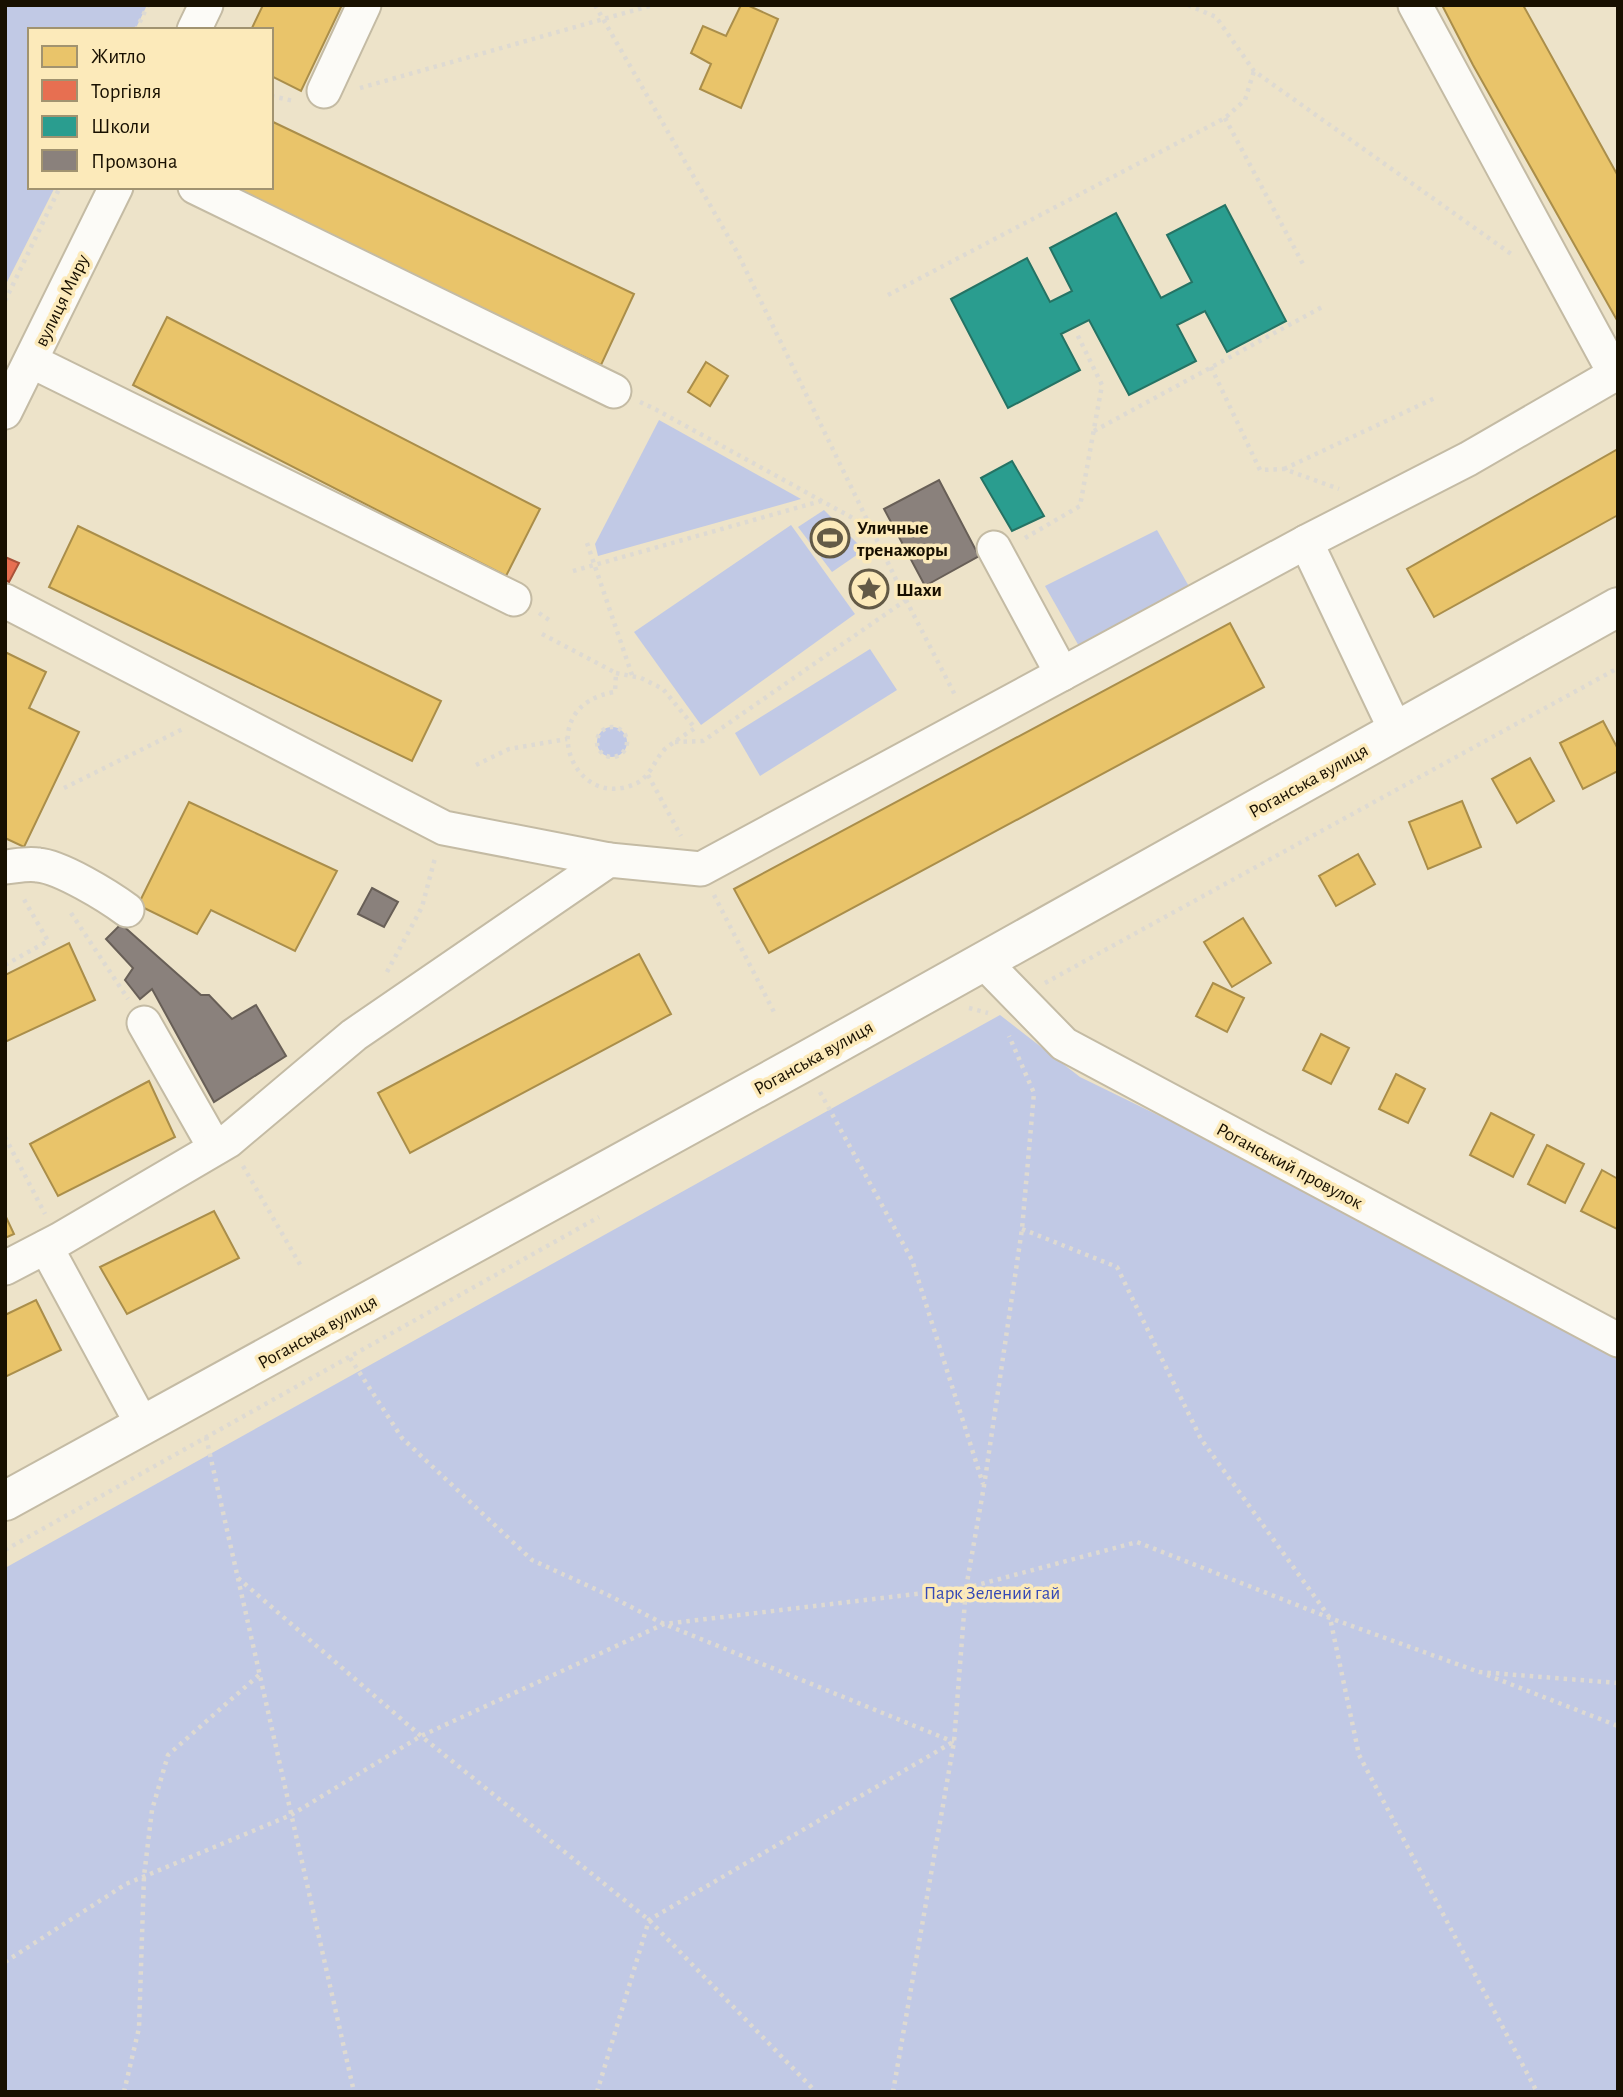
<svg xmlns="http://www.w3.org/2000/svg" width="1623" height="2097" font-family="'Alegreya Sans',sans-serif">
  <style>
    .green { fill: #c1c9e5 }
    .homes { fill: #e9c46a; stroke: #aa8e4a; stroke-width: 2 }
    .shops { fill: #e76f51; stroke: #a95239; stroke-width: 2 }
    .schools { fill: #2a9d8f; stroke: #257364; stroke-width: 2 }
    .industry { fill: #8a817c; stroke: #685f57; stroke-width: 2 }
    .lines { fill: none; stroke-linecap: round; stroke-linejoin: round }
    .minor-casing { stroke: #c4bba4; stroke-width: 37 }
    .major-casing { stroke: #c4bba4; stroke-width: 42 }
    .path { stroke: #dedad2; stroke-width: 4.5; stroke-dasharray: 3.5 5; stroke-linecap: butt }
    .minor { stroke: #fcfbf7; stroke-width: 33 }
    .major { stroke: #fcfbf7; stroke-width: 38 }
    .labels { text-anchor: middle; stroke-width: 7; stroke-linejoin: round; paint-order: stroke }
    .street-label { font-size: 19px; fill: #181000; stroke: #fceaba }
    .poi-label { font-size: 19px; font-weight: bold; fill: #181000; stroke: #fceaba; text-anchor: start }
    .park-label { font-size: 19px; fill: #3549b6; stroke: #fceaba }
  </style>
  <rect width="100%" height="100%" fill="#ede3c9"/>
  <g class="green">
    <path d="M5 5H147L135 30H30V187H55L5 286Z"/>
    <path d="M659 420 801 499 598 556 595 544Z"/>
    <path d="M824 510 864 550 832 572 798 527Z"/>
    <path d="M791 525 855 614 701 725 634 632Z"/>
    <path d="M1157 530 1191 590 1080 648 1045 586Z"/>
    <path d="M870 649 897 690 760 776 735 733Z"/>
    <circle cx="612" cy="742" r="15"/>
    <path d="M1000 1015 1080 1077 1618 1340V2092H5V1568Z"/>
  </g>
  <g class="homes">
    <path d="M263 5H342L301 91 271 76V30H251Z"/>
    <path d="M741 5H747L778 19 741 108 700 89 711 64 691 53 703 26 726 36Z"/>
    <path d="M1442 5H1523L1618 176V322L1473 65Z"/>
    <path d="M271 121 634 294 601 365 227 187H271Z"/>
    <path d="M167 317 540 509 506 576 133 385Z"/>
    <path d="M706 362 728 376 710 406 688 392Z"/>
    <path d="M1618 449V515L1434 617 1407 569Z"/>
    <path d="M78 526 441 701 412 761 49 587Z"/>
    <path d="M1230 623 1264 687 769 953 734 889Z"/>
    <path d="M5 652 46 672 29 708 79 732 24 847 5 838Z"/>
    <path d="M1603 721 1618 749V771L1583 789 1560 743Z"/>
    <path d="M1530 758 1554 801 1517 823 1492 779Z"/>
    <path d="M1462 801 1481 847 1428 869 1409 822Z"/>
    <path d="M189 802 337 871 295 951 211 910 197 934 138 905Z"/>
    <path d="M1358 854 1375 884 1336 906 1319 876Z"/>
    <path d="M1243 918 1271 963 1232 987 1204 942Z"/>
    <path d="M69 943 95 1000 5 1042V975Z"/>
    <path d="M639 954 671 1014 410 1153 378 1093Z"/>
    <path d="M1213 983 1244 998 1227 1032 1196 1016Z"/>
    <path d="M1321 1034 1349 1048 1331 1084 1303 1070Z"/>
    <path d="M1396 1074 1425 1089 1408 1123 1379 1109Z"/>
    <path d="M149 1081 175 1137 58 1196 30 1144Z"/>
    <path d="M1491 1113 1534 1135 1513 1177 1470 1155Z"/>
    <path d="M1547 1145 1584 1164 1565 1203 1528 1184Z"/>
    <path d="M1602 1170 1618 1179 1617 1229 1581 1211Z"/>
    <path d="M214 1211 239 1258 127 1314 100 1267Z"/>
    <path d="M5 1215 14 1234 5 1238Z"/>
    <path d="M36 1300 61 1350 5 1377V1315Z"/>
  </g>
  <path class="shops" d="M5 557 19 563 9 582 5 580Z"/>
  <g class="schools">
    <path d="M1225 205 1286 321 1227 352 1205 311 1177 325 1196 361 1129 395 1089 320 1061 334 1080 370 1008 408 951 299 1027 258 1050 302 1072 291 1050 248 1116 213 1161 298 1192 282 1167 235Z"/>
    <path d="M1012 461 1044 516 1012 531 981 478Z"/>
  </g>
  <g class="industry">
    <path d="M939 480 979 556 925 586 884 509Z"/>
    <path d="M372 888 398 902 384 927 358 914Z"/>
    <path d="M121 924 201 995H209L232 1019 256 1005 286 1056 214 1102 152 989 140 999 125 980 133 968 106 939Z"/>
  </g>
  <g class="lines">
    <defs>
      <g id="minor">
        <path d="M194 30 206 5"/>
        <path d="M324 91 364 5"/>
        <path d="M195 187 614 391"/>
        <path d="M31 361 514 599"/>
        <path d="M5 412 116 187"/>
        <path d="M994 548 1062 674"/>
        <path d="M5 601 444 828 609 860"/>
        <path d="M1396 731 1306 542 1468 459 1615 374 1415 5"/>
        <path d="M5 867C16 866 28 863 38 865 61 867 108 896 127 910"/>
        <path d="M984 962 1064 1044 1618 1340"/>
        <path d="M144 1023 215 1148"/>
        <path d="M46 1247 143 1426"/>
        <path d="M5 1268 59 1240 228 1141 354 1035 609 860 701 869 1306 542"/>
      </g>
      <path id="major" d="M5 1501 802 1063 1618 607"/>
    </defs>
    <use href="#minor" class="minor-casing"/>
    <use href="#major" class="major-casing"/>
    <g class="path">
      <path d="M595 5 737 252 906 600 955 695"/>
      <path d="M1188 5 1216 17 1254 71 1514 256"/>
      <path d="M136 30 148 5"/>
      <path d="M360 88 653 5"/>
      <path d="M271 96 294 101"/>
      <path d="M1225 118 1304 266"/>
      <path d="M888 295 1225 118 1245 100 1254 71"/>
      <path d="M5 301 60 187"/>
      <path d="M1211 367 1260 470 1284 469 1339 489"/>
      <path d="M640 402 655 409 869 527"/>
      <path d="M1094 431 1324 306"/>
      <path d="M1284 469 1435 398"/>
      <path d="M1025 538 1080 506 1102 385 1076 332"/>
      <path d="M587 543 632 675"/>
      <path d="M573 571 821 501"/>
      <path d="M539 613 549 620"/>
      <path d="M542 634 616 673"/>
      <path d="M616 673 641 678 663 689 695 728C685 735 673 742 664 750 654 761 651 775 637 783 572 815 531 705 615 692Z"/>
      <circle cx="612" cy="742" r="15"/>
      <path d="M675 742 703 741 906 600"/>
      <path d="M476 765 509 749 567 739"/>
      <path d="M648 775 681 836"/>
      <path d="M64 788 185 728"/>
      <path d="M714 895 776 1016"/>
      <path d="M71 913 128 999"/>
      <path d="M5 965 48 941 22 896"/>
      <path d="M387 972 422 907 435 858"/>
      <path d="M1045 983 1618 668"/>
      <path d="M969 1008 988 1013"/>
      <path d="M820 1092 912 1260 983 1484"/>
      <path d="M5 1137 45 1214"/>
      <path d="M243 1166 302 1268"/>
      <path d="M1022 1229 1117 1267 1201 1439 1330 1618 1359 1755 1537 2092"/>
      <path d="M350 1358 402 1438 532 1560 606 1594 664 1624 954 1742"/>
      <path d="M206 1437 354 2092"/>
      <path d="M5 1550 599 1217"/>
      <path d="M238 1578 421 1736 649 1920 816 2092"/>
      <path d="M1487 1675 1618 1726"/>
      <path d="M5 1962 126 1884 291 1815 421 1736 664 1624 966 1588 1137 1542 1330 1618 1479 1672 1618 1683"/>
      <path d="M124 2092 139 2028 144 1876 152 1810 168 1755 260 1674"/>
      <path d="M597 2092 649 1920 953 1742"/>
      <path d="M893 2092 954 1742 966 1588 984 1486 1022 1229 1034 1093 1009 1036"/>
    </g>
    <use href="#minor" class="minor"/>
    <use href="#major" class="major"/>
  </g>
  <defs>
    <symbol id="stadium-ring" viewBox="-11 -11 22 22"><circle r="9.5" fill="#fceaba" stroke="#635a46" stroke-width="1.5"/><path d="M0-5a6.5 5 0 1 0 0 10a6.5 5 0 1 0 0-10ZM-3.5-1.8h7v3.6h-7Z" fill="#635a46"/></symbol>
    <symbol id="sight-ring" viewBox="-11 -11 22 22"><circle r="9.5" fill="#fceaba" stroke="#635a46" stroke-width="1.5"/><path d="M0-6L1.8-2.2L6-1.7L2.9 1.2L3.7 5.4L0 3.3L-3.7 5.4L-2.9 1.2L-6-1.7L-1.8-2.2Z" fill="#635a46"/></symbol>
  </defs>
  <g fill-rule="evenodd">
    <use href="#stadium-ring" x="808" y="516" width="44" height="44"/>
    <use href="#sight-ring" x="847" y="567" width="44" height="44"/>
  </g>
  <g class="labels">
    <g class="street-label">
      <text transform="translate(61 300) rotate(-64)" y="7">вулиця Миру</text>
      <text transform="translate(1308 780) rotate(-29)" y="7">Роганська вулиця</text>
      <text transform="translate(813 1057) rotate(-29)" y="7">Роганська вулиця</text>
      <text transform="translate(1290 1165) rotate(28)" y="7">Роганський провулок</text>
      <text transform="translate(317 1331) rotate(-29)" y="7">Роганська вулиця</text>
    </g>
    <g class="poi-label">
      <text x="857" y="534">Уличные<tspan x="857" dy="22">тренажоры</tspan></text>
      <text x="896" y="596">Шахи</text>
    </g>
    <g class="park-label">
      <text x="992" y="1599">Парк Зелений гай</text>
    </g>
  </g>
  <rect width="1623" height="2097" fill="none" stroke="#181000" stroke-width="14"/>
  <rect x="28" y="28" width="245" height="161" fill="#fceaba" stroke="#a19370" stroke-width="2"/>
  <rect x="42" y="46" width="35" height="21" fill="#e9c46a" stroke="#a19370" stroke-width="2"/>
  <text x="91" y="63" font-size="21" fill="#181000">Житло</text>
  <rect x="42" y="80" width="35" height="21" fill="#e76f51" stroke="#a19370" stroke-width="2"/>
  <text x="91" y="98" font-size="21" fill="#181000">Торгівля</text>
  <rect x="42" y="116" width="35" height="21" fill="#2a9d8f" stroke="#a19370" stroke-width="2"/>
  <text x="91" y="133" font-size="21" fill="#181000">Школи</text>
  <rect x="42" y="150" width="35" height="21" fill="#8a817c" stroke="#a19370" stroke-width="2"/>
  <text x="91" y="168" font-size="21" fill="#181000">Промзона</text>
</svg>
